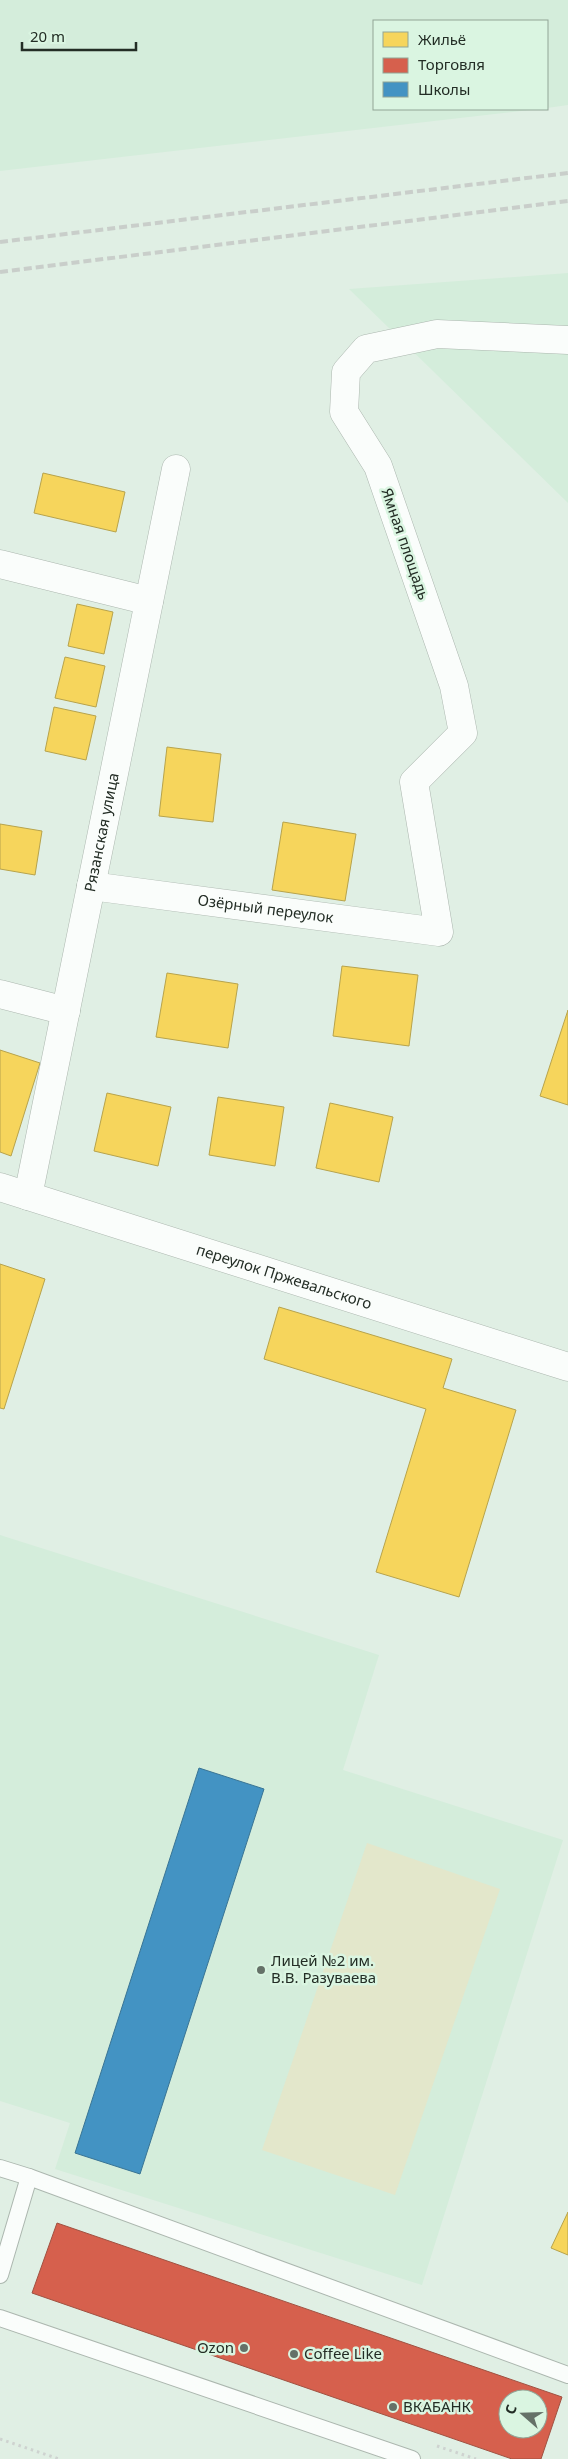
<svg xmlns="http://www.w3.org/2000/svg" width="568" height="2459" font-family="'Noto Sans',sans-serif">
  <style>
    .built { fill: #d4eddb }
    .green { fill: #e3e7cb }
    .homes { fill: #f6d55c; stroke: #b7a34c }
    .shops { fill: #d6604d; stroke: #a05141; fill-rule: evenodd }
    .schools { fill: #4393c3; stroke: #397494 }
    .lines { fill: none; stroke-linecap: round; stroke-linejoin: round }
    .lane-casing { stroke: #acb7af; stroke-width: 18 }
    .street-casing { stroke: #acb7af; stroke-width: 29 }
    .path { stroke: #ced3d0; stroke-width: 3; stroke-dasharray: 2.5 4; stroke-linecap: butt }
    .lane { stroke: #fafdfb; stroke-width: 16 }
    .street { stroke: #fafdfb; stroke-width: 28 }
    .rail { stroke: #c9ceca; stroke-width: 4; stroke-dasharray: 8 4; stroke-linecap: butt }
    .poi-dot { fill: #657168; stroke: #daf5e1; stroke-width: 2 }
    .labels { text-anchor: middle; stroke-width: 5; stroke-linejoin: round; paint-order: stroke }
    .street-label { font-size: 15px; fill: #232d25; stroke: #daf5e1 }
    .poi-label { font-size: 15px; fill: #232d25; stroke: #daf5e1; text-anchor: start }
  </style>
  <rect width="100%" height="100%" fill="#e0efe4"/>
  <g class="built">
    <path d="M0 0H568V105L547 108V21H374V109H539L0 171Z"/>
    <path d="M568 273V503L349 289Z"/>
    <path d="M0 1535 379 1655 343 1770 563 1840 422 2285 55 2169 70 2123 0 2101Z"/>
  </g>
  <path class="green" d="M367 1843 500 1889 395 2195 262 2150Z"/>
  <g class="homes">
    <path d="M43 473 125 492 116 532 34 513Z"/>
    <path d="M77 604 113 612 104 654 68 646Z"/>
    <path d="M65 657 105 666 96 707 55 698Z"/>
    <path d="M54 707 96 716 86 760 45 751Z"/>
    <path d="M167 747 221 754 213 822 159 816Z"/>
    <path d="M283 822 356 834 345 901 272 890Z"/>
    <path d="M0 824 42 831 35 875 0 869Z"/>
    <path d="M342 966 418 975 409 1046 333 1036Z"/>
    <path d="M167 973 238 984 228 1048 156 1037Z"/>
    <path d="M568 1010V1105L540 1096Z"/>
    <path d="M0 1050 40 1063 11 1156 0 1152Z"/>
    <path d="M107 1093 171 1107 158 1166 94 1151Z"/>
    <path d="M218 1097 284 1107 275 1166 209 1155Z"/>
    <path d="M330 1103 393 1117 379 1182 316 1168Z"/>
    <path d="M0 1264 45 1279 4 1409 0 1408Z"/>
    <path d="M279 1307 452 1359 443 1388 516 1410 459 1597 376 1572 426 1409 264 1359Z"/>
    <path d="M568 2212V2255L551 2248Z"/>
  </g>
  <path class="shops" d="M57 2223 562 2397 541 2459H512L32 2293ZM508 2399H538V2429H508Z"/>
  <path class="schools" d="M199 1768 264 1789 140 2174 75 2153Z"/>
  <g class="lines">
    <defs>
      <g id="lane">
        <path d="M0 2168 29 2177 0 2275"/>
        <path d="M29 2177 568 2375"/>
        <path d="M0 2318 412 2459"/>
      </g>
      <g id="street">
        <path d="M0 564 149 601"/>
        <path id="s1" d="M91 886 439 932 414 782 463 733 454 686 378 466 344 412 346 372 366 349 437 334 568 340"/>
        <path d="M0 994 66 1011"/>
        <path id="s2" d="M0 1187 568 1367"/>
        <path id="s3" d="M28 1196 176 469"/>
      </g>
    </defs>
    <use href="#lane" class="lane-casing"/>
    <use href="#street" class="street-casing"/>
    <g class="path">
      <path d="M0 2439 59 2459"/>
      <path d="M437 2446 476 2459"/>
    </g>
    <use href="#lane" class="lane"/>
    <use href="#street" class="street"/>
    <g class="rail">
      <path d="M0 242 568 173"/>
      <path d="M0 272 568 201"/>
    </g>
  </g>
  <g class="poi-dot">
    <circle cx="261" cy="1970" r="5"/>
    <circle cx="244" cy="2348" r="5"/>
    <circle cx="294" cy="2354" r="5"/>
    <circle cx="393" cy="2407" r="5"/>
  </g>
  <g class="labels">
    <g class="street-label">
      <text transform="translate(405 544) rotate(71)" y="5">Ямная площадь</text>
      <text dy="5" stroke="none"><textPath href="#s3" startOffset="371">Рязанская улица</textPath></text>
      <text dy="5" stroke="none"><textPath href="#s1" startOffset="176">Озёрный переулок</textPath></text>
      <text dy="5" stroke="none"><textPath href="#s2" startOffset="298">переулок Пржевальского</textPath></text>
    </g>
    <g class="poi-label">
      <text x="271" y="1966">Лицей №2 им.<tspan x="271" dy="17">В.В. Разуваева</tspan></text>
      <text x="234" y="2353" text-anchor="end">Ozon</text>
      <text x="304" y="2359">Coffee Like</text>
      <text x="403" y="2412">ВКАБАНК</text>
    </g>
  </g>
  <rect x="373" y="20" width="175" height="90" fill="#daf5e1" stroke="#91a596"/>
  <rect x="383" y="32" width="25" height="15" fill="#f6d55c" stroke="#91a596"/>
  <text x="418" y="45" font-size="15" fill="#232d25">Жильё</text>
  <rect x="383" y="58" width="25" height="15" fill="#d6604d" stroke="#91a596"/>
  <text x="418" y="70" font-size="15" fill="#232d25">Торговля</text>
  <rect x="383" y="82" width="25" height="15" fill="#4393c3" stroke="#91a596"/>
  <text x="418" y="95" font-size="15" fill="#232d25">Школы</text>
  <g transform="translate(523 2414) rotate(290)"><circle r="24" fill="#daf5e1" stroke="#91a596"/>
  <path d="M0-4L9 19L0 12L-9 19Z" fill="#657168"/>
  <text y="-8" font-size="14" font-weight="bold" text-anchor="middle" fill="#232d25">С</text>
  </g>
  <path d="M22 42v8h114v-8" fill="none" stroke="#232d25" stroke-width="2.5"/>
  <text x="30" y="42" font-size="15" fill="#232d25" stroke="#daf5e1" stroke-width="4" paint-order="stroke">20 m</text>
</svg>
